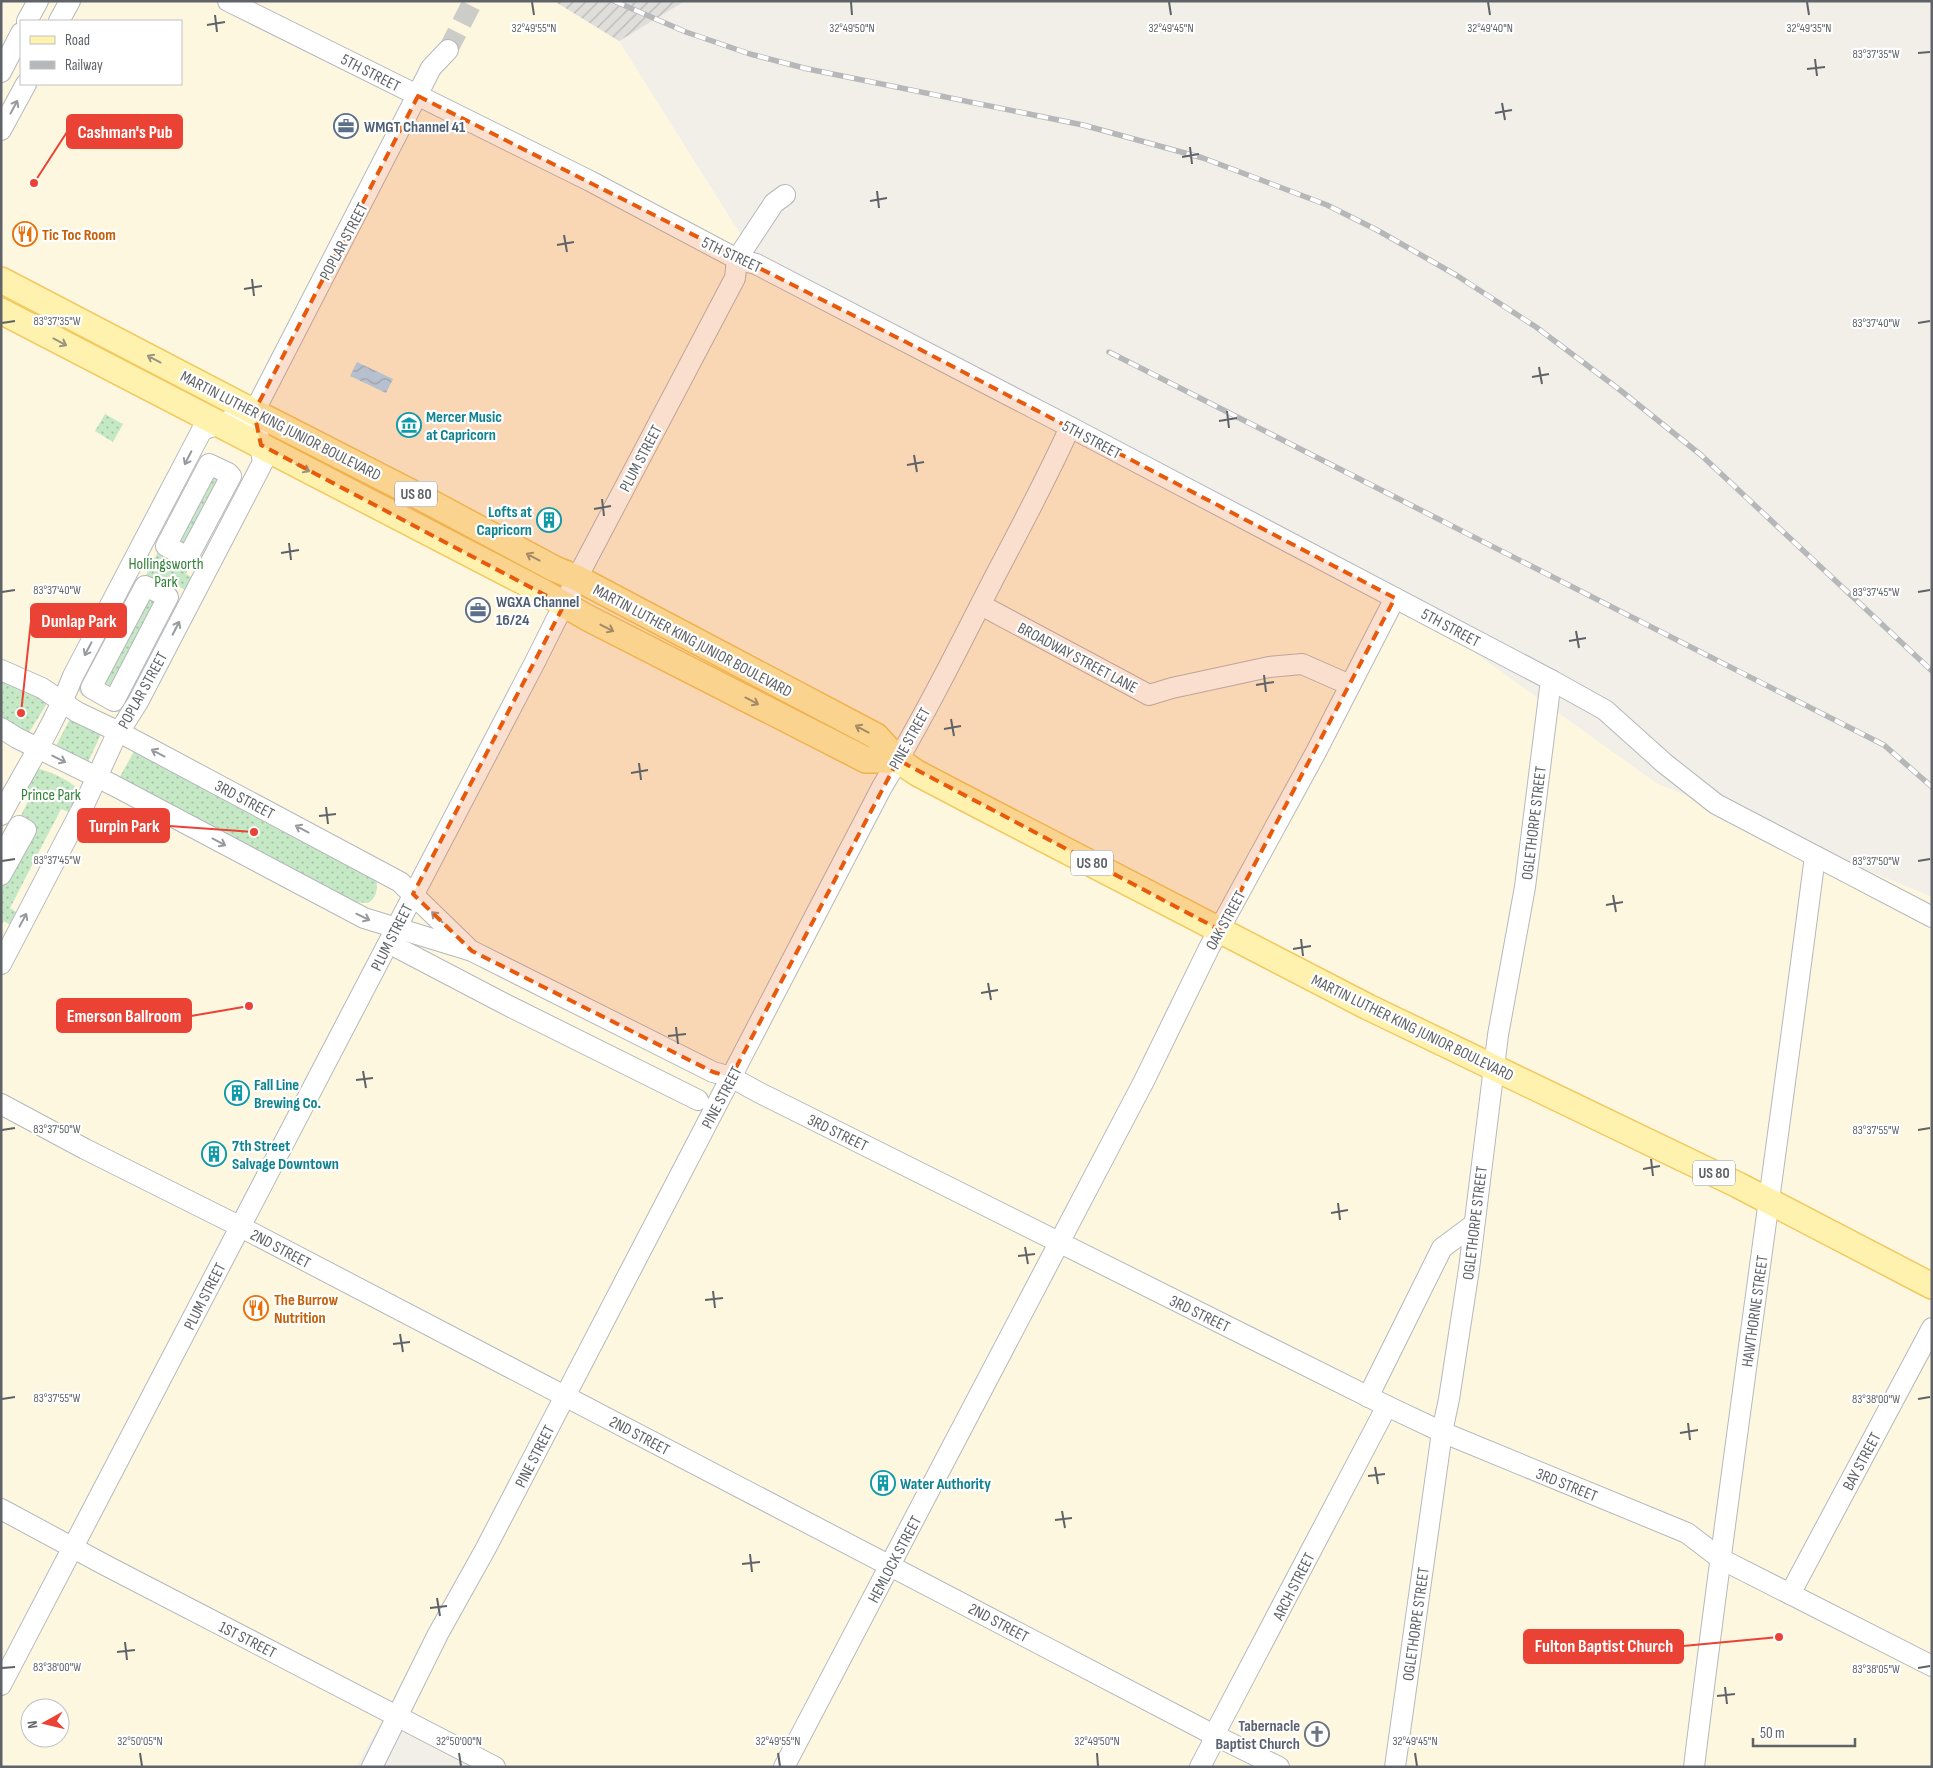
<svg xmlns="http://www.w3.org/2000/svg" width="1933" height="1768" font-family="'Sofia Sans Condensed',sans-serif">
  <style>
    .commercial { fill: #fef7e0; fill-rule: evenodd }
    .industrial { fill: url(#industrial-furrows) }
    .grass { fill: url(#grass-dots) }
    .water { fill: url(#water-waves) }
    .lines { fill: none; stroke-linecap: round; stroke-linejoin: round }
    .minor-tunnel { stroke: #ccccc8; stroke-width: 20; stroke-dasharray: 20 10; stroke-linecap: butt }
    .minor-casing { stroke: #b5b8bc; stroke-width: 22 }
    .major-casing { stroke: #f2c960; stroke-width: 28 }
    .minor { stroke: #fff; stroke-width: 20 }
    .major { stroke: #fff2af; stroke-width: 25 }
    .rail-casing { stroke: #b6b7b8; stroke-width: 5.5 }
    .rail { stroke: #fff; stroke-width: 4; stroke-dasharray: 11; stroke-linecap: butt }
    .oneway { stroke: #979a9d }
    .oneway2 { stroke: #979581 }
    .marked { fill: #e8590c; fill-opacity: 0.2; stroke: #e8590c; stroke-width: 4; stroke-dasharray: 10 6; stroke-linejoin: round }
    .ticks { fill: none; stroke: #5f6368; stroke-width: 2 }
    .labels { text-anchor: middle; stroke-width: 4.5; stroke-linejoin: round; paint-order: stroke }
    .shield { fill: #fff; stroke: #8f9295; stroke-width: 1 }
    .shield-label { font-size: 15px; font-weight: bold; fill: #5f6368 }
    .street-label { font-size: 16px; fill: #5f6368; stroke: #fff }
    .service-label { font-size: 16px; font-weight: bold; fill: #4e5e75; stroke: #fff; text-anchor: start }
    .food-label { font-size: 16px; font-weight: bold; fill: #c56008; stroke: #fff; text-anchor: start }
    .culture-label { font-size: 16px; font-weight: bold; fill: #0d838f; stroke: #fff; text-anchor: start }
    .park-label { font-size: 16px; fill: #348238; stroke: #fff }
    .worship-label { font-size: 16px; font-weight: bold; fill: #5b616d; stroke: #fff; text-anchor: end }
    .ticks-label { font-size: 12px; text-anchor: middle; fill: #5f6368; stroke: #fff; stroke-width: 4.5; stroke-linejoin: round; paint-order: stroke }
    .leader { fill: none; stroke: #ea4335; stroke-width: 2 }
    .callout-dot { fill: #ea4335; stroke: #fff; stroke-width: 2 }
    .callout { fill: #ea4335; stroke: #ea4335; stroke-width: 2 }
    .callout-label { font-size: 18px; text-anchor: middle; font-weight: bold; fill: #fff }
  </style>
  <defs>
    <pattern id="industrial-furrows" width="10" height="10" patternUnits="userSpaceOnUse" patternTransform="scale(1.25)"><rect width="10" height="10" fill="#e0deda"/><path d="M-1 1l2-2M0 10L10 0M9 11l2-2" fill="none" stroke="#b9b8b5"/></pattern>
    <pattern id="grass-dots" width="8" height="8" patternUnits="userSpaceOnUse" patternTransform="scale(1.25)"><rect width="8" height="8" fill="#c5e8c5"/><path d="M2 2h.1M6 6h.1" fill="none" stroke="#a3c0a4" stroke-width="1.8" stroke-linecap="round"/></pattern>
    <pattern id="water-waves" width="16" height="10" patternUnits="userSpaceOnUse" patternTransform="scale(1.25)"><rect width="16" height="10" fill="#aadaff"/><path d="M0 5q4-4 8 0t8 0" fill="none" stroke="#8eb4d2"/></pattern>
  </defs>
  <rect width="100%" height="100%" fill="#f1efe8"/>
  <path class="commercial" d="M1 1H554L619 41 761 267 1350 563 1656 783 1932 897V1767H469L382 1721 356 1767H1ZM21 21H181V84H21ZM30 1708H60V1738H30Z"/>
  <path class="industrial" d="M554 1H685L619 41Z"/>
  <g class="grass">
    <path d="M105 414 123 424 113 442 95 431Z"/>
    <path d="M206 462 232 483 186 574 193 578 187 591 178 586 125 687 133 692 121 711 117 712 82 695 78 689 88 668 96 672 148 571 139 565 146 554 155 558Z"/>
    <path d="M1 678 46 702V705L28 734 1 721Z"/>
    <path d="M71 717 101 734 88 762 56 746Z"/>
    <path d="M136 748 376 878C378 888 377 898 368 903L354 902 118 780Z"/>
    <path d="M38 769C48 770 77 783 80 793L71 813 61 809 10 908 18 913 12 926 4 921 1 925V854L33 792 26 787Z"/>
  </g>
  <path class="water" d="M357 362 393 379 386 393 350 376Z"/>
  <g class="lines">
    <path class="minor-tunnel" d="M448 50 473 1"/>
    <defs>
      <g id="minor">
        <path d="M228 1 590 181 737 259 756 264 1070 427 1551 680 1605 710 1664 763 1716 804 1932 917"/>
        <path d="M27 21 38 1"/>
        <path d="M59 21 70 1"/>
        <path d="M1 72 21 33"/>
        <path d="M1 130 26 84"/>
        <path d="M209 464 228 473 231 476 188 557 166 546Z"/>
        <path d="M145 586 168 597 114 701 91 688Z"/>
        <path d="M981 605 1149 695 1172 688 1269 667 1302 664 1350 685"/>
        <path d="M1 670 42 688 77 712 119 732 400 882 468 948"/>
        <path d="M1 728 17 738 113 785 364 918 472 951 713 1072 731 1077 758 1092 1387 1406 1442 1432 1687 1533 1721 1559 1932 1666"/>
        <path d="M1 815C26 768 54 725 73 676L202 430 254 412"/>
        <path d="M1 858 19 826 26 830 1 875"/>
        <path d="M398 948 505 1004 698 1100"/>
        <path d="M1 964 84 805 114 740 138 702 263 462 254 412 427 76 431 68 448 50"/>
        <path d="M1 1104 85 1149 239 1226 1214 1735 1279 1767"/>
        <path d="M1368 1397 1442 1248 1473 1225"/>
        <path d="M1 1509 105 1565 495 1767"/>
        <path d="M1790 1594 1932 1328"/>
        <path d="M1 1685 535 662 577 578 735 278 737 259 774 203 785 195"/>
        <path d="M372 1767 438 1634 486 1548 882 787C923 719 959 647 995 576 1021 527 1047 478 1070 427"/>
        <path d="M784 1767 1144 1081 1209 948 1316 752 1395 598"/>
        <path d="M1200 1767 1211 1746 1214 1735 1387 1406"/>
        <path d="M1395 1767 1442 1432 1449 1399 1469 1269 1498 1035 1525 887 1551 680"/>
        <path d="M1694 1767C1731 1463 1776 1160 1815 856"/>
      </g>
      <g id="major">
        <path d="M1 280 254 412 426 500 555 569 577 578 876 736 898 760 917 773 978 805 1368 1007 1738 1185 1932 1286"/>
        <path d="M1 311 543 592 586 617 866 760H898"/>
      </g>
    </defs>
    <use href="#minor" class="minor-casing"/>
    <use href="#major" class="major-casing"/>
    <use href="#minor" class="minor"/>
    <use href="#major" class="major"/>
    <defs>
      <g id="rail">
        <path d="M614 1 686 32 750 54 808 69 1083 125 1203 158 1327 205 1377 230 1456 275 1536 327 1620 390 1701 455 1932 671"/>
        <path d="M1109 352 1884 745 1932 787"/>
      </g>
    </defs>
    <use href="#rail" class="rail-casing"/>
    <use href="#rail" class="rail"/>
  </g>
  <defs><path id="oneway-shaft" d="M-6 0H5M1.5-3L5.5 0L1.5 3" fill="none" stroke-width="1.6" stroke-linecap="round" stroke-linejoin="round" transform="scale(1.25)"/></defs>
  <g class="oneway">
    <use href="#oneway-shaft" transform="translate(14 107) rotate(-62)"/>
    <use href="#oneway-shaft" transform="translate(188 458) rotate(117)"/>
    <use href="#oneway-shaft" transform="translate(176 628) rotate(-63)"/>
    <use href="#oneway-shaft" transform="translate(88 649) rotate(118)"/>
    <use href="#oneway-shaft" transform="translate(158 753) rotate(-152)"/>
    <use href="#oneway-shaft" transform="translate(59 759) rotate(27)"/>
    <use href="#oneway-shaft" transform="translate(302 829) rotate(-152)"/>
    <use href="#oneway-shaft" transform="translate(219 842) rotate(28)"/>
    <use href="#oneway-shaft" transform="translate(363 917) rotate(26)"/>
    <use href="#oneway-shaft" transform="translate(437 917) rotate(-136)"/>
    <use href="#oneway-shaft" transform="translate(23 920) rotate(-62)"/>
  </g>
  <g class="oneway2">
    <use href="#oneway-shaft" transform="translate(60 342) rotate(28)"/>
    <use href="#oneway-shaft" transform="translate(154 359) rotate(-152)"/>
    <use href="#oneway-shaft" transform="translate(303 468) rotate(28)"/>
    <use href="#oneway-shaft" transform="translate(533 557) rotate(-152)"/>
    <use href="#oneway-shaft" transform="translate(607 628) rotate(27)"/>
    <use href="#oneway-shaft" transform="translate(752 701) rotate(28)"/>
    <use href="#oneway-shaft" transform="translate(862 729) rotate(-152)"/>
  </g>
  <path class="marked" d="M418 96 906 342 1395 598 1220 930 898 760 731 1077 713 1072 472 951 413 894 564 605 261 445 254 412Z"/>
  <path class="ticks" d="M532 2 534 15M851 2 852 15M1169 2 1171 15M1488 2 1490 15M1807 2 1809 15M215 15 217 32M207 25 225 22M1918 53 1930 52M1815 59 1817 76M1807 69 1825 67M1502 103 1505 120M1495 113 1512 110M1190 147 1192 164M1182 157 1199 154M877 191 879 208M870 201 887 198M564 235 567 252M557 245 574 242M252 279 254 296M244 289 262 286M2 323 15 321M1918 323 1930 321M1539 367 1542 384M1532 377 1549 374M1227 411 1229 428M1219 421 1237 418M914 455 917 472M907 465 924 462M602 499 604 516M594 509 611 506M289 543 291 560M281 553 299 550M2 592 15 590M1918 592 1930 590M1576 631 1579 648M1569 641 1586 638M1264 675 1266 692M1256 685 1274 682M951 719 954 736M944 729 961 726M639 763 641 780M631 773 648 770M326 807 328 824M319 816 336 814M2 861 15 859M1918 861 1930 859M1613 895 1616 912M1606 905 1623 902M1301 939 1303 956M1293 949 1311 946M988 983 991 1000M981 993 998 990M676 1027 678 1044M668 1036 686 1034M363 1071 366 1088M356 1080 373 1078M2 1130 15 1128M1918 1130 1930 1128M1651 1159 1653 1176M1643 1169 1660 1166M1338 1203 1340 1220M1331 1213 1348 1210M1025 1247 1028 1264M1018 1256 1035 1254M713 1291 715 1308M705 1300 723 1298M400 1334 403 1352M393 1344 410 1342M2 1399 15 1397M1918 1399 1930 1397M1688 1423 1690 1440M1680 1433 1698 1430M1375 1467 1378 1484M1368 1476 1385 1474M1062 1511 1065 1528M1055 1520 1072 1518M750 1554 752 1572M742 1564 760 1562M437 1598 440 1616M430 1608 447 1606M125 1642 127 1660M117 1652 135 1650M2 1668 15 1667M1918 1668 1930 1666M1725 1687 1727 1704M1717 1696 1735 1694M140 1753 142 1766M459 1753 461 1766M778 1753 780 1766M1097 1753 1098 1766M1415 1753 1417 1766"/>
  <defs>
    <symbol id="office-ring" viewBox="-11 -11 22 22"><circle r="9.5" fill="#fff" stroke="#5c6f8a" stroke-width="1.5"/><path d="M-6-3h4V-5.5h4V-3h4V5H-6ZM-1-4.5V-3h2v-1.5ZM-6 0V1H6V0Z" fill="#5c6f8a"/></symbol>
    <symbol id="restaurant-ring" viewBox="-11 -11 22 22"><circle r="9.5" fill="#fff" stroke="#e8710a" stroke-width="1.5"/><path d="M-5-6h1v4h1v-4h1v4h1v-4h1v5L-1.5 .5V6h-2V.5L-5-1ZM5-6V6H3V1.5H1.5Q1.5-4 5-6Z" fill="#e8710a"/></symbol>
    <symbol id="museum-ring" viewBox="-11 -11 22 22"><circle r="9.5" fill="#fff" stroke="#0f9aa8" stroke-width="1.5"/><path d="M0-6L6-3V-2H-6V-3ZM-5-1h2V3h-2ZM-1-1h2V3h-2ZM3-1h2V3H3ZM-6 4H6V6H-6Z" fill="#0f9aa8"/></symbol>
    <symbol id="building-ring" viewBox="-11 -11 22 22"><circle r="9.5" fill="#fff" stroke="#0f9aa8" stroke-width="1.5"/><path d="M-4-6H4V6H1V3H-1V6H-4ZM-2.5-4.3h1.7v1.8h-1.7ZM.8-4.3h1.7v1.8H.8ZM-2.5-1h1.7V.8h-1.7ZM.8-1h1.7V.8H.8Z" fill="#0f9aa8"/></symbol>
    <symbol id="church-ring" viewBox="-11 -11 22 22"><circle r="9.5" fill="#fff" stroke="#6b7280" stroke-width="1.5"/><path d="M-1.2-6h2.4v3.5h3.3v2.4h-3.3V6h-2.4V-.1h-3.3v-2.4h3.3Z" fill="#6b7280"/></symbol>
  </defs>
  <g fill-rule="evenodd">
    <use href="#office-ring" x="332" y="112" width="28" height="28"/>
    <use href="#restaurant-ring" x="11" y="220" width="28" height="28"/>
    <use href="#museum-ring" x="395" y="411" width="28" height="28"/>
    <use href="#building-ring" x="535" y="506" width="28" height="28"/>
    <use href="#office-ring" x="464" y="596" width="28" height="28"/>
    <use href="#building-ring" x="223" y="1079" width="28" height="28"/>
    <use href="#building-ring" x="200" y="1140" width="28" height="28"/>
    <use href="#restaurant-ring" x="242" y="1294" width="28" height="28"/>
    <use href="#building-ring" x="869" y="1469" width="28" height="28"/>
    <use href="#church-ring" x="1303" y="1720" width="28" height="28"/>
  </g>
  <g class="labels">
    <g class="shield">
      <rect x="395" y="481.5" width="42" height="25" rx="4"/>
      <rect x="1071" y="850.5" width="42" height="25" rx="4"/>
      <rect x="1693" y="1160.5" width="42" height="25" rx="4"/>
    </g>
    <g class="shield-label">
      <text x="416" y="499">US 80</text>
      <text x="1092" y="868">US 80</text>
      <text x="1714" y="1178">US 80</text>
    </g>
    <g class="street-label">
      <text transform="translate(371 72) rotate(27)" y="6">5TH STREET</text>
      <text transform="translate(343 241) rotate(-62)" y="6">POPLAR STREET</text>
      <text transform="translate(732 254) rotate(25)" y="6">5TH STREET</text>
      <text transform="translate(281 425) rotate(27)" y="6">MARTIN LUTHER KING JUNIOR BOULEVARD</text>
      <text transform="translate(1092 439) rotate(28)" y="6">5TH STREET</text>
      <text transform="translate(640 458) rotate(-62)" y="6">PLUM STREET</text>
      <text transform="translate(1451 627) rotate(28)" y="6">5TH STREET</text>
      <text transform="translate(693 640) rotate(28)" y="6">MARTIN LUTHER KING JUNIOR BOULEVARD</text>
      <text transform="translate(1078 657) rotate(28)" y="6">BROADWAY STREET LANE</text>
      <text transform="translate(142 690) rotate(-61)" y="6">POPLAR STREET</text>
      <text transform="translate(909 738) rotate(-61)" y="6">PINE STREET</text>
      <text transform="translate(245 799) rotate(28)" y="6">3RD STREET</text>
      <text transform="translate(1533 823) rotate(-83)" y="6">OGLETHORPE STREET</text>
      <text transform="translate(1225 920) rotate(-61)" y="6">OAK STREET</text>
      <text transform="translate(391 937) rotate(-63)" y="6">PLUM STREET</text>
      <text transform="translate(1413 1027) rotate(26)" y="6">MARTIN LUTHER KING JUNIOR BOULEVARD</text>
      <text transform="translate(721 1097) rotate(-62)" y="6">PINE STREET</text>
      <text transform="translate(838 1132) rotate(26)" y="6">3RD STREET</text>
      <text transform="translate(1474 1223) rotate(-83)" y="6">OGLETHORPE STREET</text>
      <text transform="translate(281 1248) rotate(28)" y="6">2ND STREET</text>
      <text transform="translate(204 1296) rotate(-63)" y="6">PLUM STREET</text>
      <text transform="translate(1754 1311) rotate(-82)" y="6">HAWTHORNE STREET</text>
      <text transform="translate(1200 1313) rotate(26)" y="6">3RD STREET</text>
      <text transform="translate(640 1435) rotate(28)" y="6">2ND STREET</text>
      <text transform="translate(534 1456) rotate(-63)" y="6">PINE STREET</text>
      <text transform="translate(1861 1461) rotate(-62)" y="6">BAY STREET</text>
      <text transform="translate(1567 1484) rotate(22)" y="6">3RD STREET</text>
      <text transform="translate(894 1559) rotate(-62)" y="6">HEMLOCK STREET</text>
      <text transform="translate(1293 1586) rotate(-63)" y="6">ARCH STREET</text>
      <text transform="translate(999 1622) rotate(28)" y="6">2ND STREET</text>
      <text transform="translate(1415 1624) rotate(-82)" y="6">OGLETHORPE STREET</text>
      <text transform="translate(248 1639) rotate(27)" y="6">1ST STREET</text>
    </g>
    <g class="service-label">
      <text x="364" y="132">WMGT Channel 41</text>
      <text x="496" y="607">WGXA Channel<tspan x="496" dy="18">16/24</tspan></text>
    </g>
    <g class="food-label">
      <text x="42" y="240">Tic Toc Room</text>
      <text x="274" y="1305">The Burrow<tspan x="274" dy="18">Nutrition</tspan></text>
    </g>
    <g class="culture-label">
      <text x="426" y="422">Mercer Music<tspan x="426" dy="18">at Capricorn</tspan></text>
      <text x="532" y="517" text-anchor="end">Lofts at<tspan x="532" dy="18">Capricorn</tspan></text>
      <text x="254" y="1090">Fall Line<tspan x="254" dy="18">Brewing Co.</tspan></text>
      <text x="232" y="1151">7th Street<tspan x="232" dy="18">Salvage Downtown</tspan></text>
      <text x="900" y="1489">Water Authority</text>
    </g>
    <g class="park-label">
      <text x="166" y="569">Hollingsworth<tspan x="166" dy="18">Park</tspan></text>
      <text x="51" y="800">Prince Park</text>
    </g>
    <g class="worship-label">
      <text x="1300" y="1731">Tabernacle<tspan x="1300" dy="18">Baptist Church</tspan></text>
    </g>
  </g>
  <g class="ticks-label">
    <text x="534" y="32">32°49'55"N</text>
    <text x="852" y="32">32°49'50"N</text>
    <text x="1171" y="32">32°49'45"N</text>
    <text x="1490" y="32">32°49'40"N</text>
    <text x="1809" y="32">32°49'35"N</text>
    <text x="1876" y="58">83°37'35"W</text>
    <text x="57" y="325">83°37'35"W</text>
    <text x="1876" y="327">83°37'40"W</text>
    <text x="57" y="594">83°37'40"W</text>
    <text x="1876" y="596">83°37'45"W</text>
    <text x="57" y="864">83°37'45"W</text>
    <text x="1876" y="865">83°37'50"W</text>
    <text x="57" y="1133">83°37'50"W</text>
    <text x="1876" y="1134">83°37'55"W</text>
    <text x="57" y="1402">83°37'55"W</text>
    <text x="1876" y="1403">83°38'00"W</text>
    <text x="57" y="1671">83°38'00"W</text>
    <text x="1876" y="1673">83°38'05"W</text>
    <text x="140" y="1745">32°50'05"N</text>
    <text x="459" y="1745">32°50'00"N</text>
    <text x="778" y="1745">32°49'55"N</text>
    <text x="1097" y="1745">32°49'50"N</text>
    <text x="1415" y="1745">32°49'45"N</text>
  </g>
  <path class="leader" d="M34 183L67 132M21 713L31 621M254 832L169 826M249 1006L191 1016M1779 1637L1683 1646"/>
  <g class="callout-dot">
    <circle cx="34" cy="183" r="5"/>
    <circle cx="21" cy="713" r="5"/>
    <circle cx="254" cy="832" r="5"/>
    <circle cx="249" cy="1006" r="5"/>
    <circle cx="1779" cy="1637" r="5"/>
  </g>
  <g class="callout">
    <rect x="67" y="115" width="115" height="33" rx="5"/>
    <rect x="31" y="604" width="95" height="33" rx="5"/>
    <rect x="78" y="809" width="91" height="33" rx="5"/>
    <rect x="57" y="999" width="134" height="33" rx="5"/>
    <rect x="1524" y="1630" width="159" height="33" rx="5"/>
  </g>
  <g class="callout-label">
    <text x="125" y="138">Cashman's Pub</text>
    <text x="79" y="627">Dunlap Park</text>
    <text x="124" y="832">Turpin Park</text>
    <text x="124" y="1022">Emerson Ballroom</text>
    <text x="1604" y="1652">Fulton Baptist Church</text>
  </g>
  <rect width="1933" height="1768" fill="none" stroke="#5f6368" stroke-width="5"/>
  <rect x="20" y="20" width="162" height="65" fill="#ffffff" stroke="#bfc1c3"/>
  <rect x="30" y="36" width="25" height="8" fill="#fff2af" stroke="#bfc1c3"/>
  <text x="65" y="45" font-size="15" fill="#5f6368">Road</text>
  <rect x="30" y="61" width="25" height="8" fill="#b6b7b8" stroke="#bfc1c3"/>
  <text x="65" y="70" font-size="15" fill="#5f6368">Railway</text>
  <g transform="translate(45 1723) rotate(262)"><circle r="24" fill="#ffffff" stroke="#bfc1c3"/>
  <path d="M0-4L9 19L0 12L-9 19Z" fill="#ea4335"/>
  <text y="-8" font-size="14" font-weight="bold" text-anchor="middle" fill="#5f6368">N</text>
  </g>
  <path d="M1753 1738v8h102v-8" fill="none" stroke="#5f6368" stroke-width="2.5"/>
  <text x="1760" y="1738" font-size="15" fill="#5f6368" stroke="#ffffff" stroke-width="4" paint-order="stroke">50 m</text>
</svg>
